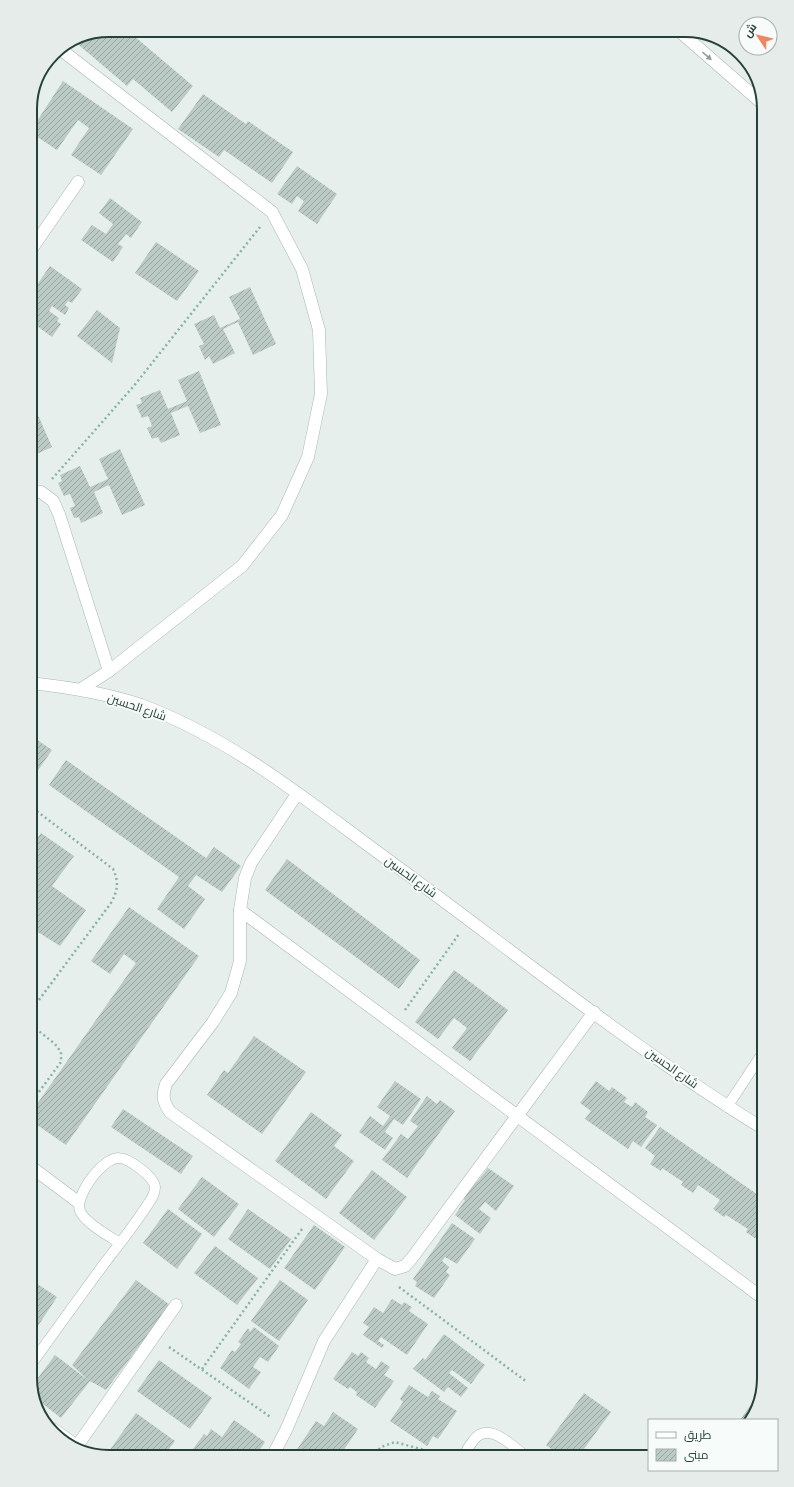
<svg xmlns="http://www.w3.org/2000/svg" width="794" height="1487" font-family="'Sofia Sans Condensed',Cairo,sans-serif">
  <style>
    .building { fill: url(#building-hatch) }
    .lines { fill: none; stroke-linecap: round; stroke-linejoin: round }
    .service-casing { stroke: #a8b8b2; stroke-width: 11 }
    .minor-casing { stroke: #a8b8b2; stroke-width: 13 }
    .tertiary-casing { stroke: #a8b8b2; stroke-width: 13 }
    .path { stroke: #86b3a5; stroke-width: 2.5; stroke-dasharray: 2 3; stroke-linecap: butt }
    .service { stroke: #fff; stroke-width: 10 }
    .minor { stroke: #fff; stroke-width: 12 }
    .tertiary { stroke: #fff; stroke-width: 12 }
    .oneway { fill: #92a09c }
    .labels { text-anchor: middle; stroke-width: 3.5; stroke-linejoin: round; paint-order: stroke }
    .street-label { font-size: 12px; fill: #24423a; stroke: #f7fbf9 }
    .rim { fill: none; stroke: #24423a; stroke-width: 2 }
  </style>
  <defs>
    <pattern id="building-hatch" width="6" height="6" patternUnits="userSpaceOnUse"><rect width="6" height="6" fill="#bbcac4"/><path d="M-1 1l2-2M0 6l6-6M5 7l2-2" fill="none" stroke="#98a6a0"/></pattern>
  </defs>
  <rect width="100%" height="100%" fill="#e6efeb"/>
  <g class="building">
    <path d="M109 30H127L193 86 172 112 133 79 127 86 73 40 79 36Z"/>
    <path d="M63 81 133 129 101 175 71 155 89 128 78 120 57 150 30 132Z"/>
    <path d="M203 94 246 124 248 121 293 152 272 183 224 150 219 157 178 129Z"/>
    <path d="M30 142 35 146 30 153Z"/>
    <path d="M297 166 337 194 317 224 298 211 304 201 297 196 292 204 277 194Z"/>
    <path d="M110 198 142 222 131 238 126 234 118 244 123 247 113 262 81 240 92 225 106 234 113 224 99 213Z"/>
    <path d="M156 242 199 271 177 301 135 273Z"/>
    <path d="M50 266 82 289 72 303 68 301 65 305 69 308 65 315 52 306 49 311 59 318 57 321 61 324 52 337 30 321V295Z"/>
    <path d="M250 287 276 344 253 355 238 322 223 329 235 353 213 364 209 356 205 360 199 346 204 344 194 324 214 315 220 328 240 319 229 297Z"/>
    <path d="M97 310 120 328 112 363 77 336Z"/>
    <path d="M199 371 221 425 200 433 188 406 171 413 180 435 161 443 158 437 152 439 147 428 152 426 148 416 142 418 136 405 142 403 140 398 160 390 168 409 187 401 178 380Z"/>
    <path d="M30 397 52 447 30 457Z"/>
    <path d="M120 449 145 505 122 515 109 485 94 492 103 513 81 523 79 517 74 518 70 508 75 506 70 494 64 496 58 483 62 481 60 475 80 466 90 487 108 479 99 459Z"/>
    <path d="M30 735 52 750 30 782Z"/>
    <path d="M66 760 206 858 214 847 241 866 222 892 196 875 188 886 205 899 184 929 157 909 179 877 49 785Z"/>
    <path d="M41 833 74 856 52 886 86 910 60 946 30 927V848Z"/>
    <path d="M287 859 420 960 399 989 265 890Z"/>
    <path d="M129 907 199 956 66 1145 30 1120V1114L136 963 124 954 110 974 91 961Z"/>
    <path d="M454 970 508 1010 470 1061 452 1048 467 1028 454 1018 438 1039 415 1022Z"/>
    <path d="M254 1036 306 1072 262 1134 207 1095 224 1070 228 1073Z"/>
    <path d="M395 1081 421 1099 403 1125 394 1119 385 1132 393 1138 385 1150 359 1132 370 1116 383 1126 390 1116 377 1107Z"/>
    <path d="M596 1081 609 1091 612 1087 627 1098 624 1102 632 1107 635 1102 648 1112 645 1117 657 1125 641 1147 633 1141 628 1149 585 1119 591 1111 580 1103Z"/>
    <path d="M427 1096 437 1104 440 1100 455 1111 407 1178 382 1160 401 1134 408 1139 418 1126 410 1121Z"/>
    <path d="M123 1109 193 1156 181 1174 111 1127Z"/>
    <path d="M311 1112 342 1135 334 1146 354 1161 326 1199 275 1161Z"/>
    <path d="M660 1127 764 1199V1233L759 1241 746 1232 748 1229 726 1215 724 1217 713 1209 720 1200 698 1185 693 1193 681 1185 683 1182 662 1168 661 1171 650 1164 655 1156 645 1148Z"/>
    <path d="M488 1168 514 1186 496 1211 485 1202 479 1209 491 1218 480 1234 455 1215 465 1200 461 1198 474 1180 477 1182Z"/>
    <path d="M372 1170 407 1197 374 1240 339 1213Z"/>
    <path d="M202 1177 239 1204 214 1237 178 1209Z"/>
    <path d="M168 1209 202 1234 177 1269 143 1243Z"/>
    <path d="M248 1209 291 1239 270 1269 228 1239Z"/>
    <path d="M452 1223 475 1239 457 1264 445 1257 442 1261 449 1267 446 1272 450 1275 434 1298 415 1286 417 1282 413 1279Z"/>
    <path d="M314 1225 345 1247 315 1290 284 1268Z"/>
    <path d="M215 1246 258 1278 237 1305 194 1273Z"/>
    <path d="M30 1279 57 1297 30 1338Z"/>
    <path d="M136 1280 170 1305 106 1390 90 1381 61 1418 34 1397 32 1386 55 1355 88 1380 72 1365Z"/>
    <path d="M280 1280 308 1300 279 1341 251 1321Z"/>
    <path d="M392 1299 402 1305 404 1302 412 1307 409 1311 428 1324 407 1355 381 1337 378 1341 384 1345 382 1348 363 1335 369 1327 363 1323 374 1307 383 1313Z"/>
    <path d="M254 1327 279 1346 268 1362 260 1357 253 1367 261 1372 249 1389 220 1368 232 1350 235 1352 241 1344 238 1342 248 1328 250 1332Z"/>
    <path d="M444 1334 485 1365 471 1384 452 1370 449 1373 468 1388 461 1397 448 1387 444 1392 413 1369 423 1358 425 1360Z"/>
    <path d="M352 1352 358 1356 361 1352 369 1358 366 1362 376 1369 381 1361 390 1367 384 1375 394 1381 375 1408 356 1395 357 1392 350 1387 348 1389 333 1379Z"/>
    <path d="M159 1360 212 1398 190 1429 137 1391Z"/>
    <path d="M409 1385 428 1397 432 1391 440 1396 438 1399 457 1411 438 1439 433 1436 427 1446 390 1421 403 1402 400 1399Z"/>
    <path d="M584 1393 611 1412 578 1457H562L546 1445Z"/>
    <path d="M759 1393 751 1420H740Z"/>
    <path d="M333 1412 358 1429 339 1457H292L316 1421 324 1426Z"/>
    <path d="M136 1413 175 1441 163 1457H111L107 1454Z"/>
    <path d="M234 1420 265 1442 255 1457H195L190 1453 204 1434 207 1436 211 1429 222 1437Z"/>
  </g>
  <g class="lines">
    <defs>
      <g id="service">
        <path d="M727 1107 764 1051"/>
        <path d="M30 1366C56 1330 81 1295 107 1260 121 1242 136 1223 148 1204 151 1200 155 1193 155 1187 154 1177 129 1158 119 1158 103 1157 74 1196 80 1211 85 1223 109 1236 120 1243"/>
        <path d="M464 1457C466 1450 469 1446 473 1441 488 1419 513 1447 527 1457"/>
      </g>
      <g id="minor">
        <path d="M60 49 272 212 302 269 319 330 321 394 308 457 282 515 242 566 109 671 81 689"/>
        <path d="M30 251 78 182"/>
        <path d="M30 493 41 492 53 501 59 514 109 671"/>
        <path d="M30 683C68 687 105 693 141 705 236 740 315 807 395 865 517 954 635 1050 764 1129"/>
        <path d="M297 794 251 863 245 878 240 910V961L231 993 213 1022 166 1084C162 1095 163 1102 170 1112L377 1259 395 1269 405 1266 412 1258 594 1012"/>
        <path d="M240 910 764 1299"/>
        <path d="M30 1166 78 1202"/>
        <path d="M53 1429 81 1449"/>
        <path d="M77 1446 176 1305"/>
        <path d="M272 1457 287 1428 324 1341 377 1259"/>
      </g>
      <path id="tertiary" d="M678 30 763 104"/>
    </defs>
    <use href="#service" class="service-casing"/>
    <use href="#minor" class="minor-casing"/>
    <use href="#tertiary" class="tertiary-casing"/>
    <g class="path">
      <path d="M52 479 133 387 260 227"/>
      <path d="M405 1010 459 934"/>
      <path d="M30 1012 111 903C118 890 119 882 113 869L30 806"/>
      <path d="M30 1104 61 1062V1052L55 1044 30 1024"/>
      <path d="M399 1287 527 1382"/>
      <path d="M169 1347 272 1418"/>
      <path d="M202 1369 302 1229"/>
      <path d="M372 1457 381 1447 395 1442 446 1456"/>
    </g>
    <use href="#service" class="service"/>
    <use href="#minor" class="minor"/>
    <use href="#tertiary" class="tertiary"/>
  </g>
  <defs><path id="oneway-solid" d="M-6-.8H1V-3.2L6.5 0L1 3.2V.8H-6Z"/></defs>
  <use class="oneway" href="#oneway-solid" transform="translate(707 56) rotate(41)"/>
  <g class="labels">
    <g class="street-label">
      <text transform="translate(137 707) rotate(19)" y="4">شارع الحسين</text>
      <text transform="translate(411 877) rotate(36)" y="4">شارع الحسين</text>
      <text transform="translate(672 1068) rotate(35)" y="4">شارع الحسين</text>
    </g>
  </g>
  <path d="M0 0H794V1487H0ZM109 37H685A72 72 0 0 1 757 109V1378A72 72 0 0 1 685 1450H109A72 72 0 0 1 37 1378V109A72 72 0 0 1 109 37Z" fill="#e6ecea" fill-rule="evenodd"/>
  <path class="rim" d="M109 37H685A72 72 0 0 1 757 109V1378A72 72 0 0 1 685 1450H109A72 72 0 0 1 37 1378V109A72 72 0 0 1 109 37Z"/>
  <rect x="648" y="1419" width="130" height="52" fill="#f7fbf9" stroke="#a3b1ad"/>
  <rect x="656" y="1432" width="20" height="6" fill="#ffffff" stroke="#a3b1ad"/>
  <text x="684" y="1439" font-size="12" fill="#24423a">طريق</text>
  <rect x="656" y="1449" width="20" height="12" fill="url(#building-hatch)" stroke="#a3b1ad"/>
  <text x="684" y="1459" font-size="12" fill="#24423a">مبنى</text>
  <g transform="translate(758 36) rotate(305)"><circle r="19" fill="#f7fbf9" stroke="#a3b1ad"/>
  <path d="M0-3L7 15L0 10L-7 15Z" fill="#f4845f"/>
  <text y="-6" font-size="11" font-weight="bold" text-anchor="middle" fill="#24423a">ش</text>
  </g>
</svg>
